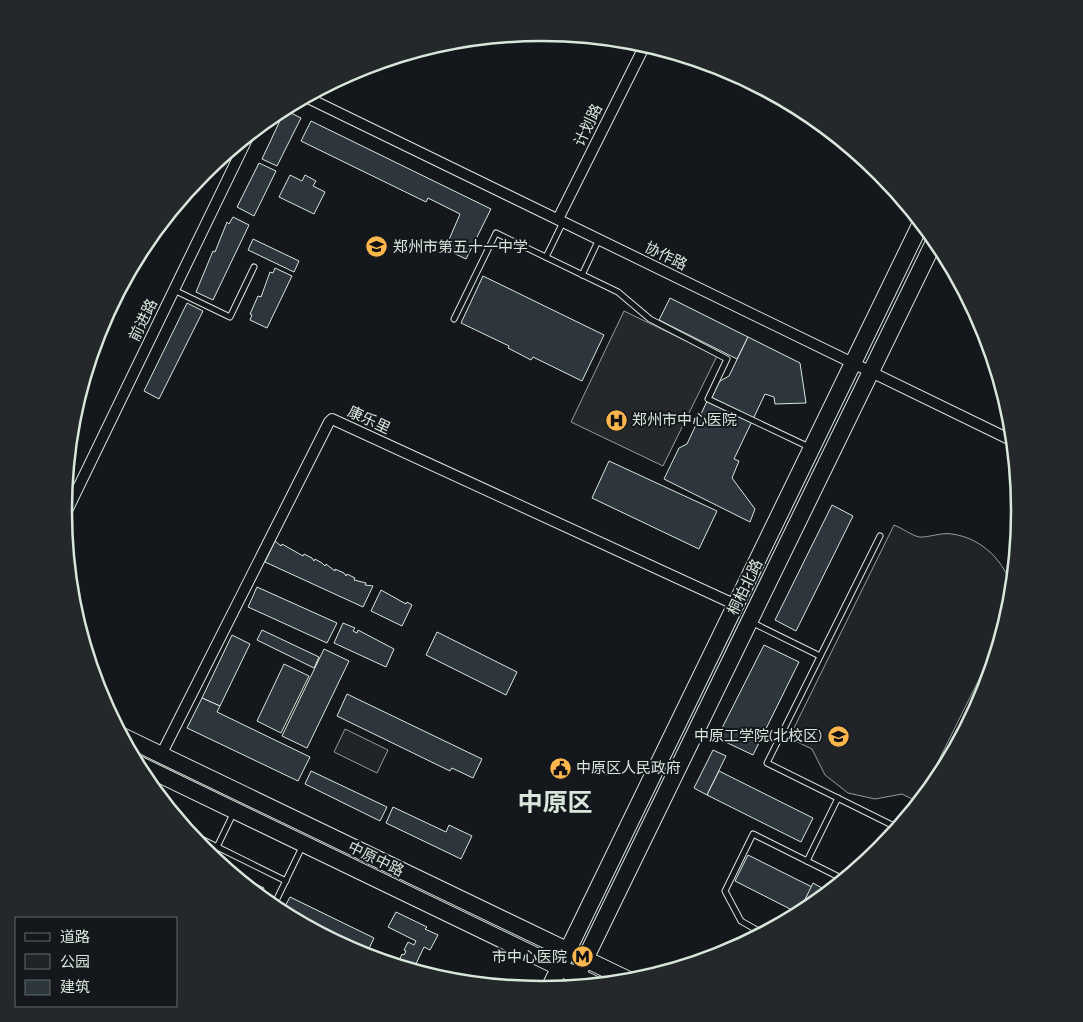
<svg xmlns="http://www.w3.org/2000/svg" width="1083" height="1022" font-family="Raleway,'Noto Sans SC',sans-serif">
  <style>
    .green { fill: #202428; stroke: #939e99 }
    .parking { fill: #24282b; stroke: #939e99 }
    .building { fill: #2c363c; stroke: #d8e6dc }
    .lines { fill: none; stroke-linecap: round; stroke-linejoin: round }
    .lane-casing { stroke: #d8e6dc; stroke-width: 7 }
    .street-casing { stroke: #d8e6dc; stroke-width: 12 }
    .primary-casing { stroke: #d8e6dc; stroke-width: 18 }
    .lane { stroke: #14181c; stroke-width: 5 }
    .street { stroke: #14181c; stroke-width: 10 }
    .primary { stroke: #14181c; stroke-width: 16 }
    .labels { text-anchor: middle; stroke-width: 4; stroke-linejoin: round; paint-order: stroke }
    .street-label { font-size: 15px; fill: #d8e6dc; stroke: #14181c }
    .poi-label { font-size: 15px; fill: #d8e6dc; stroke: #14181c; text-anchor: start }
    .town-label { font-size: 25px; font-weight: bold; fill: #d8e6dc; stroke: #14181c }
    .rim { fill: none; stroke: #d8e6dc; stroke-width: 2.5 }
  </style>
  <rect width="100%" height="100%" fill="#14181c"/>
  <g class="green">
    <path d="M894 525C902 528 911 535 919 537 927 538 942 532 952 534 982 538 1006 562 1012 590 1015 602 1006 620 1003 631L918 802 902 794 875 799 848 793 825 775 812 749 789 738Z"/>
    <path d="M345 729 388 750 377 773 334 752Z"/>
  </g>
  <path class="parking" d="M624 311 717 356 663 466 571 422Z"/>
  <g class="building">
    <path d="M285 110 301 118 277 166 262 159Z"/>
    <path d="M311 121 491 209 466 259 445 249 460 214 428 198 426 202 301 141Z"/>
    <path d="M259 163 276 171 254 216 237 207Z"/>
    <path d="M290 175 302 181 305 175 316 181 313 186 325 192 314 214 279 197Z"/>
    <path d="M233 217 249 225 213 300 196 292 213 251 215 252 227 222 229 224Z"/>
    <path d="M253 239 299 261 294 272 248 250Z"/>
    <path d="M275 268 292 276 267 328 250 320 252 315 250 314 258 296 261 297 270 272 273 273Z"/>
    <path d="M483 276 604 335 582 381 533 357 531 360 508 348 509 346 461 323Z"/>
    <path d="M670 298 748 337 737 359 659 320Z"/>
    <path d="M187 303 203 311 159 399 144 391Z"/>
    <path d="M748 337 800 363 806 403 775 404 774 397 765 394 734 459 739 461 732 478 755 509 750 522 664 479 679 448 687 444 715 384 729 376Z"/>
    <path d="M609 461 717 511 699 549 592 498Z"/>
    <path d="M832 505 853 516 796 631 775 620Z"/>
    <path d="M275 541 281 546 282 544 303 556 304 554 312 558 314 561 315 559 322 563 325 566 326 564 335 571V569L344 573 346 576 347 574 355 578 354 580 366 583 365 585 373 586 363 607 265 562Z"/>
    <path d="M257 587 337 623 327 643 248 607Z"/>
    <path d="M381 590 406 604 407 602 412 605 402 626 371 611Z"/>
    <path d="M343 623 355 628 353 631 357 633 358 630 394 649 386 667 334 643Z"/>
    <path d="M262 630 319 657 314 668 257 640Z"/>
    <path d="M437 632 517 672 506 695 426 655Z"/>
    <path d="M232 635 250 644 220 706 202 698Z"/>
    <path d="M764 645 799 662 753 755 717 738Z"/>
    <path d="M324 649 349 661 307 748 282 736Z"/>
    <path d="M284 664 309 676 281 733 257 721Z"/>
    <path d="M347 694 482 759 473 778 452 768 450 771 337 716Z"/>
    <path d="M202 698 220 706 217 712 310 757 298 781 187 728Z"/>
    <path d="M713 750 726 756 707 795 694 788Z"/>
    <path d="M311 771 387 807 380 821 305 784Z"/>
    <path d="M719 771 813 818 801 842 707 795Z"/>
    <path d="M393 807 446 832 449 825 472 836 461 859 386 823Z"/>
    <path d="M748 855 812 887 798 913 735 881Z"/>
    <path d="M229 871 264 888 263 891 269 894 266 901Z"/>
    <path d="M813 883 822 888 815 903 798 914Z"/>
    <path d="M290 897 374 938 366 955 282 912Z"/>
    <path d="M396 912 427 927 425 929 438 935 430 950 424 947 413 970 397 965 402 954 404 955 406 951 404 950 408 942 414 945 416 941 388 927Z"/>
  </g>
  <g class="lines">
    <defs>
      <g id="lane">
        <path d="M546 257 563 222"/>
        <path d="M582 275 599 239"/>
        <path d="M174 290 230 317 254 267"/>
        <path d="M454 319 496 233 618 292 650 319 727 359 708 399 809 447"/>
        <path d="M880 536 767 763 898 828"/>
        <path d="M751 622 820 656"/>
        <path d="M191 834 286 881"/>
        <path d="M217 847 233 814"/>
        <path d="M807 861 838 798"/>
        <path d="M273 907 303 845"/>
        <path d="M762 933 741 921 725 891 753 834 843 879"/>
      </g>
      <g id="street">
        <path d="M306 97 1013 441"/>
        <path d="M558 219 645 45"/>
        <path d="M64 517 249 135"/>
        <path d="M161 755 329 422 332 419 736 605"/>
      </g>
      <g id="primary">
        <path d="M122 736 631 981"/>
        <path d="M136 763 594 984"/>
        <path d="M572 986 935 240"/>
        <path d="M549 989 921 223"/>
      </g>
    </defs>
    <use href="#lane" class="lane-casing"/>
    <use href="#street" class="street-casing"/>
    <use href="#primary" class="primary-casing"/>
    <use href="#lane" class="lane"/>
    <use href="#street" class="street"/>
    <use href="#primary" class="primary"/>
  </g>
  <defs>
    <symbol id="school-disc" viewBox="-11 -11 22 22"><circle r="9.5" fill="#ffb74d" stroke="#14181c"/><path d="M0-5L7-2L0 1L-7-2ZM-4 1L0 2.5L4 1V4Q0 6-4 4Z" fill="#111"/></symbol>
    <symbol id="hospital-disc" viewBox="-11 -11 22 22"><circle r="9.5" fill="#ffb74d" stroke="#14181c"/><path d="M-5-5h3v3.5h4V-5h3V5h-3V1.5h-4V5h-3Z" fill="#111"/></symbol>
    <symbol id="university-disc" viewBox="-11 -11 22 22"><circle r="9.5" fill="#ffb74d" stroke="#14181c"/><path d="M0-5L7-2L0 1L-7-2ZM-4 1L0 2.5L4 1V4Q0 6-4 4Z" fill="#111"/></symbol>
    <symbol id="civic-disc" viewBox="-11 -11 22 22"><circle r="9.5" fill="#ffb74d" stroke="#14181c"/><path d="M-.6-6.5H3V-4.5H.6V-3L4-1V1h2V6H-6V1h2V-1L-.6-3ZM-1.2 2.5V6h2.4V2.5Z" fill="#111"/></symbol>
    <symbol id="metro-disc" viewBox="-11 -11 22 22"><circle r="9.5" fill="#ffb74d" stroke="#14181c"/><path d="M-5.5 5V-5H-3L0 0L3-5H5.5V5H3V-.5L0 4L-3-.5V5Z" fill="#111"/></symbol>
  </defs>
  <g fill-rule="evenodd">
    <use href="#school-disc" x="364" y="234" width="25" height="25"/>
    <use href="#hospital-disc" x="604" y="408" width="25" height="25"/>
    <use href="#university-disc" x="826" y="724" width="25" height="25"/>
    <use href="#civic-disc" x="548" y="756" width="25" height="25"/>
    <use href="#metro-disc" x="570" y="944" width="25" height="25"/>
  </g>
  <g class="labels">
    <g class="street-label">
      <text transform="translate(588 125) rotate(-64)" y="5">计划路</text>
      <text transform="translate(666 256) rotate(26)" y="5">协作路</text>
      <text transform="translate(143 320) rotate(-64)" y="5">前进路</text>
      <text transform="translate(369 420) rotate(25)" y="5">康乐里</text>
      <text transform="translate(745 587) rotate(-64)" y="5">桐柏北路</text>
      <text transform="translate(376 859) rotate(26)" y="5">中原中路</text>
    </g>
    <g class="poi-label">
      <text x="393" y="252">郑州市第五十一中学</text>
      <text x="632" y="425">郑州市中心医院</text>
      <text x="822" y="741" text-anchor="end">中原工学院(北校区)</text>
      <text x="576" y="773">中原区人民政府</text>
      <text x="567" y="962" text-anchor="end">市中心医院</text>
    </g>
    <g class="town-label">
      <text x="555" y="811">中原区</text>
    </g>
  </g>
  <path d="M0 0H1083V1022H0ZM541 41H542A469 469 0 0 1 1011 510V512A469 469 0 0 1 542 981H541A469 469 0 0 1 72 512V510A469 469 0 0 1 541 41Z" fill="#24282b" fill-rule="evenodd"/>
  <path class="rim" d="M541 41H542A469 469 0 0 1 1011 510V512A469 469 0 0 1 542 981H541A469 469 0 0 1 72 512V510A469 469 0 0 1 541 41Z"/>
  <rect x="15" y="917" width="162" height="90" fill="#14181c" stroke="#626a69"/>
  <rect x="25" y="933" width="25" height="8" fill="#14181c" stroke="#626a69"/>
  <text x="60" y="942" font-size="15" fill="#d8e6dc">道路</text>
  <rect x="25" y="954" width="25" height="15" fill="#202428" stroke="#626a69"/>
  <text x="60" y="967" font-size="15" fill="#d8e6dc">公园</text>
  <rect x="25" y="980" width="25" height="15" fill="#2c363c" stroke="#626a69"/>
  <text x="60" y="992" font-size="15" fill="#d8e6dc">建筑</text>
</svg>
